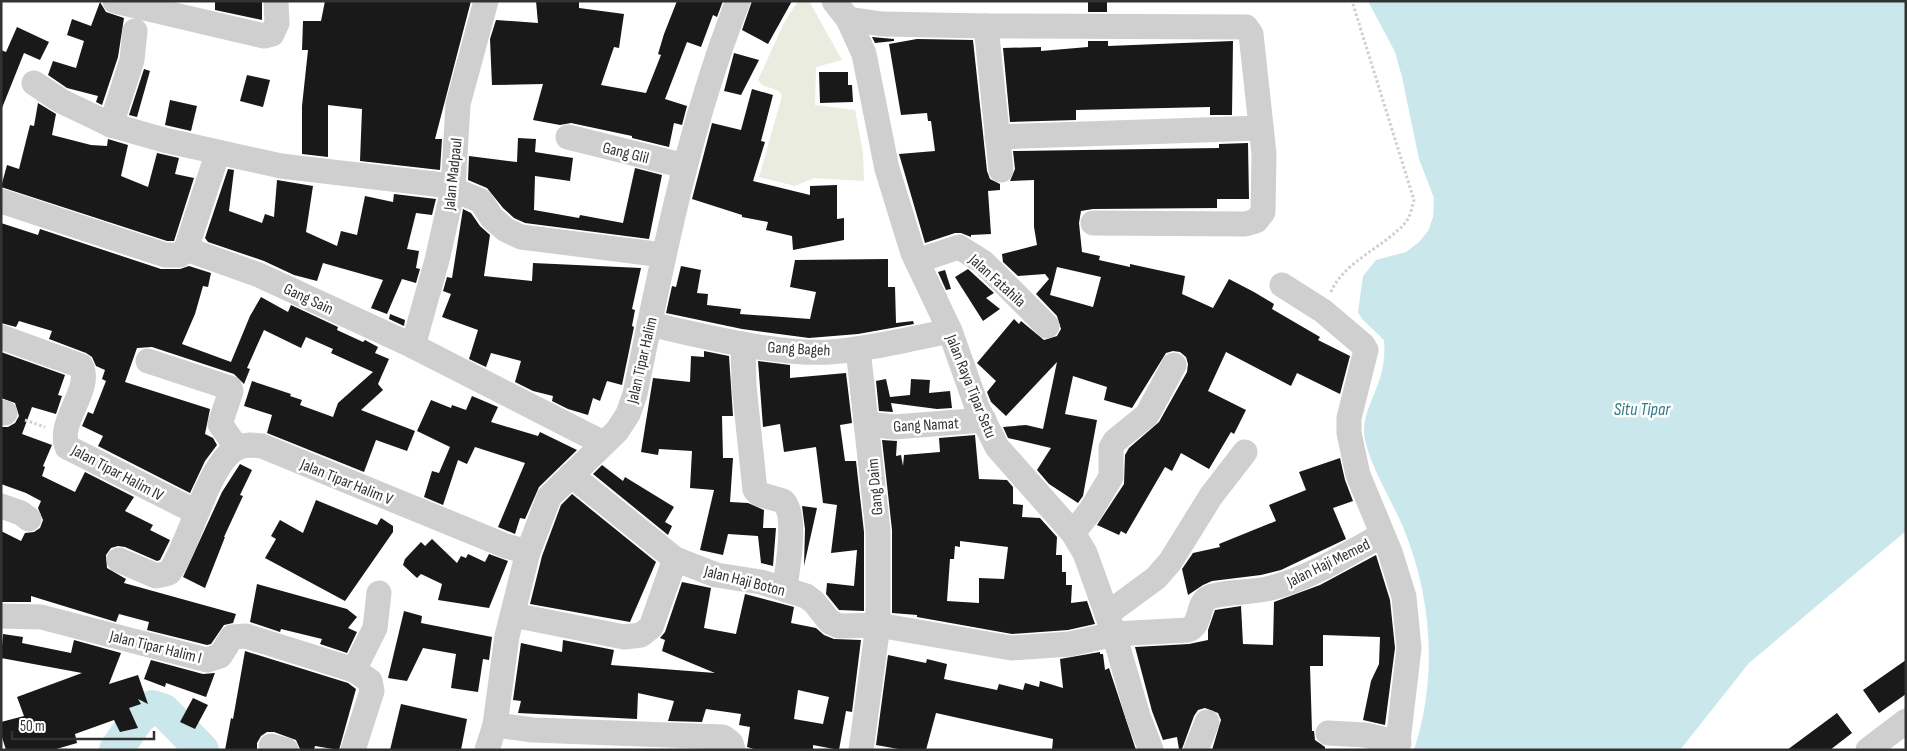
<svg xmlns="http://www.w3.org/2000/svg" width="1907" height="751" font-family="'Sofia Sans Condensed',sans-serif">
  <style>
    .green { fill: #e9ecde }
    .water { fill: #cae8ec }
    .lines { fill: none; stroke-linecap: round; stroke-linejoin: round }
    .river { stroke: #cae8ec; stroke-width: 34 }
    .building { fill: #191919; fill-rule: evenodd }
    .path { stroke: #cfcfcf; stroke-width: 3; stroke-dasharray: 2.5 2.5; stroke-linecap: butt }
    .minor { stroke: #cfcfcf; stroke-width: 25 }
    .labels { text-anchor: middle; stroke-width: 5; stroke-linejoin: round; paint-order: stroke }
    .street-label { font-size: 16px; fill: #323232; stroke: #fff }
    .water-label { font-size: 18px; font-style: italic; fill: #367a84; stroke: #fff }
  </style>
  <rect width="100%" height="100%" fill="#fff"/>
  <path class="green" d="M798 1H809L842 60 816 67 815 105 855 110 863 153 864 181 814 178 795 186 759 177 782 96 779 91 762 85 758 80 784 23Z"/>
  <path class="water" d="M1368 1H1906V531L1749 663 1680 750H1414C1438 677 1432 597 1403 527 1391 499 1372 470 1365 440 1360 419 1374 398 1380 378 1384 366 1385 352 1384 340L1362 319 1358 312 1363 276 1376 260 1406 252 1419 242 1428 231 1433 217 1434 198 1419 159 1402 77 1395 52Z"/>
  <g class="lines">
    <path class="river" d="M116 750 138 718 152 707 164 711 202 750"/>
  </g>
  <g class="building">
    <path d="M215 1H262V20L215 10Z"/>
    <path d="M325 1H471L435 139H442L440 170 360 161 362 109 328 105V157L302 154V106L308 50H302L303 21H321Z"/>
    <path d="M536 1H579V8L624 14 619 48 614 47 601 85 646 93 661 55 658 54 664 34 677 1H723L717 17 713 15 701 47 687 42 665 99 687 106 682 125 674 123 669 147 632 138V136L571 123 560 125 533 120 543 84 492 85 490 39 496 20 538 23Z"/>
    <path d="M752 1H792L768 44 742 30Z"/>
    <rect x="1088" y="1" width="19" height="11"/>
    <path d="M100 2 106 12 124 18 118 57 102 105 96 102 98 96 67 88 48 75 53 61 76 68 84 41 67 35 72 19 91 26Z"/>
    <path d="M17 27 49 42 40 60 24 53 2 108 1 50 6 52Z"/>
    <path d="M872 37 894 39V41L875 43Z"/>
    <path d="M917 39 973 40 987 171 990 179 1000 184V190L988 191 991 234 971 235V237L961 233H955L925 243 899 154 935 151 931 121H928L927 113 901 115 889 44Z"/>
    <path d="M1088 41H1108V46L1233 41 1232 115H1210V107L1076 110V120L1010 122 1003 48 1041 47V51L1088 47Z"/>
    <path d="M734 53 759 60 741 95 724 91Z"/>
    <path d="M144 69 150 71 137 117 129 115Z"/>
    <path d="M819 72H848V85H852L853 102 820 103Z"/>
    <path d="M247 75 270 80 263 107 240 101Z"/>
    <path d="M752 89 773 95 761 141 765 142 753 181 810 195V186L837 185V219L844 218V240L793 250 792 236 766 230 768 222 742 217V215L692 199 712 123 741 130Z"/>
    <path d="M170 100 197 106 191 131 165 125Z"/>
    <path d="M38 103 56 114 52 135 91 145 107 146 108 139 128 145 121 176 148 187 157 153 179 158 175 174 194 178 174 241H167L1 187 7 165 19 169 30 125 34 126Z"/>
    <path d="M518 138 536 139 535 152 573 158 570 181 535 176 534 210 579 218 580 215 623 223 635 168 662 175 649 239 525 223 514 218 503 208 487 188 468 180 469 156 517 162Z"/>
    <path d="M1248 143 1249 199H1217V208L1093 209 1081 211 1079 223 1082 252 1100 256 1099 260 1130 267V264L1185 276 1182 294 1213 308 1229 279 1254 292 1274 304 1272 309 1320 337 1318 340 1350 356 1340 394 1297 373 1291 386 1226 352 1208 391 1246 410 1234 434 1231 432 1209 469 1181 453 1172 471 1165 467 1126 534 1121 531 1119 535 1097 525 1124 484 1125 455 1129 448 1159 422 1187 372 1188 364 1186 357 1180 352 1173 351 1166 353 1132 408 1104 400 1107 387 1073 376 1065 414 1097 420 1083 496 1078 503 1049 484 1037 470 1051 448 1008 438 1003 427 1026 425 1043 429 1057 362 1006 416 991 402 987 392 996 381 977 363 1014 319 1019 324 1021 321 1044 340 1057 336 1061 329 1057 316 1036 294 1049 279 1045 274 1018 276 1003 262 1002 254 1037 245 1034 227V180L1010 181 1015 169 1013 151 1219 148V144ZM1057 267 1101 277 1093 307 1050 295Z"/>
    <path d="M228 169 234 170 229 211 262 223 265 214 274 217 277 180 313 186 306 232 337 246 341 231 357 235 365 196 393 202 394 194 436 199 432 215 416 213 407 249 419 251 416 268 420 269 416 283 402 279 387 314 371 308 383 280 323 263 317 281 294 275 264 261 208 242 205 238Z"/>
    <path d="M463 209 471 213 480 226 490 235 484 276 532 281 533 263 641 268 632 309 635 310 632 326 634 327 622 385 607 381 600 401 593 398 588 415 568 409 552 401 553 396 533 391 515 382 521 361 491 353 486 367 469 359 478 330 442 317 451 294 443 291 447 277 452 278Z"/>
    <path d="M1 223 38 235 40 229 161 269H180L189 266 211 273 208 287 203 286 195 314 182 344 231 362 250 316 261 297 288 312 291 305 338 327 337 330 363 342 365 340 378 347 375 353 389 359 378 384 383 390 361 410 415 431 407 451 376 440 364 472 267 433 272 415 244 406 252 381 291 394 290 396 302 400 300 405 333 417 338 403 373 372 331 353 333 349 306 337 301 348 264 330 247 368 250 369 244 384 234 374 152 347 137 348 125 382 210 409 205 434 213 438 217 445 205 461 190 493 98 446 103 436 82 426 88 412 93 414 106 381 102 379 105 370 96 366 92 357 86 353 49 339 52 331 19 321 16 327 1 323Z"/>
    <path d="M888 259V287H895L896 323 913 321 914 324 858 334 809 338 742 329 666 313 672 286 676 287 681 266 701 270 697 293 708 294 707 305 741 309 740 314 810 319 816 292 790 287 795 260Z"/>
    <path d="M968 269 994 293 986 298 1000 309 983 321 955 277Z"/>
    <path d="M945 270 951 289 946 290 938 272Z"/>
    <path d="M390 314 405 320 404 326 389 319Z"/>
    <path d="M704 351 729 356 733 416H722L723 458H733L730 502 748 503 764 510 763 528H776L773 566 761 563 758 536 728 534 723 555 700 550 714 490 690 488 692 451 659 449 658 455 641 452 653 378 690 382 691 356 704 357Z"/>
    <path d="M1 352 65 375 58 395 62 396 56 414 32 407 22 434 52 445 43 466 45 467 42 476 75 492 85 472 134 497 125 511 153 525 150 530 170 540 160 560 157 561 125 547 118 546 111 548 106 555 107 568 126 579 124 583 236 614 233 623 224 625 211 644 207 645 147 630 149 622 119 614 116 622 31 596V602H1V531L21 541 25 533 34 532 40 528 43 520 38 508 41 501 26 493 1 484V427H8L15 423 19 416 15 403 1 398Z"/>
    <path d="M758 361 790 365V378L846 373 852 423 840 425 845 461H856L864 532V611L839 610 826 594 827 583 854 586 857 550 831 553 837 505 823 503 816 447 784 452 780 424 763 427Z"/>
    <path d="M886 379 890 397 910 395 911 379 930 380 929 393 950 391 952 408 937 409 891 403 893 412 879 411 876 381Z"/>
    <path d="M472 396 498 407 491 422 538 436 540 432 577 450 539 487 525 519 520 518 515 534 498 527 525 463 475 447 467 464 458 460 443 505 424 497 432 471 439 473 450 447 417 431 431 400 451 408 452 405 466 410Z"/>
    <path d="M975 435 979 479 1007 480 1013 487V504L1023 505 1022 517 1040 518 1057 537 1056 555H1062V572H1066V585H1072L1071 603 1087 601 1095 624 1068 630 1012 634 917 617V615L892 613V530L882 440 897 441 896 456 901 455 903 466 904 455 940 452 939 438ZM960 541 1008 547 1004 579 979 578V603L947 601 950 559H954L955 546 960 547Z"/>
    <path d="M1340 458 1345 480 1353 501 1333 508 1346 539 1281 570 1261 575 1212 581 1203 585 1188 595 1182 569 1193 553 1220 547 1219 544 1276 521 1269 505 1306 490 1299 472Z"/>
    <path d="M240 464 252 470 240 495 243 496 224 537H225L205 588 183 577 222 492Z"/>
    <path d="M602 465 623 481 625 477 674 507 665 522 672 526 668 535 593 474Z"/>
    <path d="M572 494 656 562 630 622 530 604 542 556 561 505Z"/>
    <path d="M316 500 377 525 381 518 393 526V532L345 601 265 558 276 539 271 536 280 520 303 533Z"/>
    <path d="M802 506 817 508 804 566 805 529Z"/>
    <path d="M432 539 457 563 461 556 466 558 468 554 485 562 489 554 508 561 489 608 438 600 442 584 421 574 417 578 403 565 405 559 421 542 425 546Z"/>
    <path d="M1376 555 1390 600 1395 648 1385 725 1363 720 1371 681 1379 664 1380 637 1323 635V666H1310L1312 731H1314L1315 740 1325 747V750H1212L1221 720 1218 713 1205 708 1198 710 1194 716 1182 749H1179L1177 737 1163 740 1152 711 1135 647 1189 644 1208 640V630L1215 610 1241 606 1243 644 1273 645 1274 602 1320 585Z"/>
    <path d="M682 582 711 588 704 628 736 634 745 594 794 607 791 623 816 628 824 635 834 639 861 640 852 712 846 711 839 750 813 745V750H757L747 747 750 727 739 725 741 714 706 709 702 722 668 721 674 701 638 693 637 719 518 713 521 701 513 700 521 643 562 652 563 640 614 650 611 665 715 673 662 651 665 640 660 638 665 632ZM798 690 829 697 823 724 794 719Z"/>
    <path d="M257 584 347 609 357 617 348 628 357 632 347 653 320 644 322 639 281 629 280 632 250 622Z"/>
    <path d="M404 611 422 616 421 623 492 637 489 660 483 659 478 692 451 688 456 654 423 648 407 681 388 678Z"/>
    <path d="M3 634 23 637 22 643 71 653 74 640 121 653 109 684 138 675 148 704 138 699 141 704 129 708 138 728 120 732 114 720 75 734 77 743 53 750H6L1 734V722L24 716 17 697 82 673 1 658Z"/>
    <path d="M245 651 348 683 356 689 339 750 315 746 314 750H303L300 749 296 740 274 732H267L261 736 257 743V750H225L231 718 233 719Z"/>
    <path d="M1100 652V654H1103L1105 670 1109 668 1136 750H1052L1053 739 936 713 926 750H904L876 745 888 655 926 663 927 659 947 664 944 679 997 690 999 684 1023 690 1025 683 1039 687 1040 681 1063 688 1060 659Z"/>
    <path d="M151 660 203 674 215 673 206 697 166 683 165 687 144 679Z"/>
    <path d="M1906 660V694L1879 713 1863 690Z"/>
    <path d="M193 698 208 705 195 729 180 722Z"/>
    <path d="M401 704 467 719 461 750H390Z"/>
    <path d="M1837 713 1852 733 1830 750H1787Z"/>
  </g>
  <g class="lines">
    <g class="path">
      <path d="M1331 292C1343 262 1386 246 1406 222 1410 217 1412 207 1414 200L1352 1"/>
      <path d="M25 420 45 427"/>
    </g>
    <g class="minor">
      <path d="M115 1 264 36 272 34 277 23 276 1"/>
      <path d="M834 1 848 19 864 54 887 169 913 253 950 331 977 407 997 447 1073 533 1085 553 1114 634 1138 716 1151 750"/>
      <path d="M848 19 882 24 986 26 1246 27 1251 34 1264 154 1263 212 1256 221 1245 224 1093 223"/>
      <path d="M986 26 1001 170"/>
      <path d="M34 83 61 101 111 125 164 140 281 166 443 185 481 201 492 218 506 230 521 237 663 255"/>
      <path d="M111 125 132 60 135 31"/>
      <path d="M568 137 685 166"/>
      <path d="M997 137 1261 128"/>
      <path d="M1 201 165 255H180L186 249 259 275 413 346 603 443"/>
      <path d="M186 249 218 152"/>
      <path d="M917 261 959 247 983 262 1047 326"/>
      <path d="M1282 285 1323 311 1363 345 1366 350 1349 418V433L1358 475 1390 552 1404 597 1409 648 1397 750"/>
      <path d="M649 324C703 336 775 355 830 352 870 349 910 339 950 331"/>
      <path d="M1 337 81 366C93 389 57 421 67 447L196 512"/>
      <path d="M743 344 744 386 755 490 759 494 783 501C798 515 787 568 785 589"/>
      <path d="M413 346 437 260 453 189 458 104 486 1"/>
      <path d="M858 349 878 531V625L861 750"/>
      <path d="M148 361 230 388 231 391 220 424 237 448"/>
      <path d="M1 412 5 413"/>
      <path d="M868 424 894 427 984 420"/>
      <path d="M571 475 675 559 716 575 761 582 806 596 814 602 830 622 839 626 878 625 1011 648 1070 644 1114 634 1188 630C1203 624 1196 602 1210 597 1226 591 1252 593 1271 588 1311 578 1347 554 1382 535"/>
      <path d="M1 506 21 513 29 519"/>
      <path d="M1073 533 1091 510 1111 477V448L1115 441 1147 415 1174 365"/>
      <path d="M119 560 156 576 169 573C190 545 208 460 239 447 247 444 253 445 262 446L506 546 528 552"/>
      <path d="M1107 614 1156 578 1170 562 1211 496 1245 452"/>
      <path d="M513 615 624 637 641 635 651 627 675 559"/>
      <path d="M1 616 41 617 207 660 220 656 232 637 246 636 354 670 370 681 372 691 353 750"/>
      <path d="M354 670 375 628 379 593"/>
      <path d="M495 725 533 730 723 737 731 743 733 750"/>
      <path d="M1328 733 1365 735 1399 743"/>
      <path d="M271 746 286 750"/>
      <path d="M487 750 495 725 507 636 528 552 549 497 617 431 628 414 635 394C662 262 688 128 738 1"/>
      <path d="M1196 750 1207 722"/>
      <path d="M1868 750 1906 721"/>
    </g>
  </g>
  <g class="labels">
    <g class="street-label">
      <text transform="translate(626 152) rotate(14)" y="6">Gang Glil</text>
      <text transform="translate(452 174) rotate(-84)" y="6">Jalan Madpaul</text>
      <text transform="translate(998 280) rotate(42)" y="6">Jalan Fatahila</text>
      <text transform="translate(309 298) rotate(25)" y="6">Gang Sain</text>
      <text transform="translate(799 348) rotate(3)" y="6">Gang Bageh</text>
      <text transform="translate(641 360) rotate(-77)" y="6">Jalan Tipar Halim</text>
      <text transform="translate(972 386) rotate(68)" y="6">Jalan Raya Tipar Setu</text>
      <text transform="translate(926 424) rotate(-3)" y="6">Gang Namat</text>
      <text transform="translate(118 472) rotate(28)" y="6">Jalan Tipar Halim IV</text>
      <text transform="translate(347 481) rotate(22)" y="6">Jalan Tipar Halim V</text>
      <text transform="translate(874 487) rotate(-95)" y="6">Gang Daim</text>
      <text transform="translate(1328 562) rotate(-26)" y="6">Jalan Haji Memed</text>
      <text transform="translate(745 580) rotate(14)" y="6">Jalan Haji Boton</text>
      <text transform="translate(156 646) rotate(14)" y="6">Jalan Tipar Halim I</text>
    </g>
    <g class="water-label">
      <text x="1642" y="415">Situ Tipar</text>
    </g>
  </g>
  <rect width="1907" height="751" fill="none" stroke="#323232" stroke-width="5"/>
  <path d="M12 731v8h142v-8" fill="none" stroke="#323232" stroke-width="2.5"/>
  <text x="20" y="731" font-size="15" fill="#323232" stroke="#ffffff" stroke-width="4" paint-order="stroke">50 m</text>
</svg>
